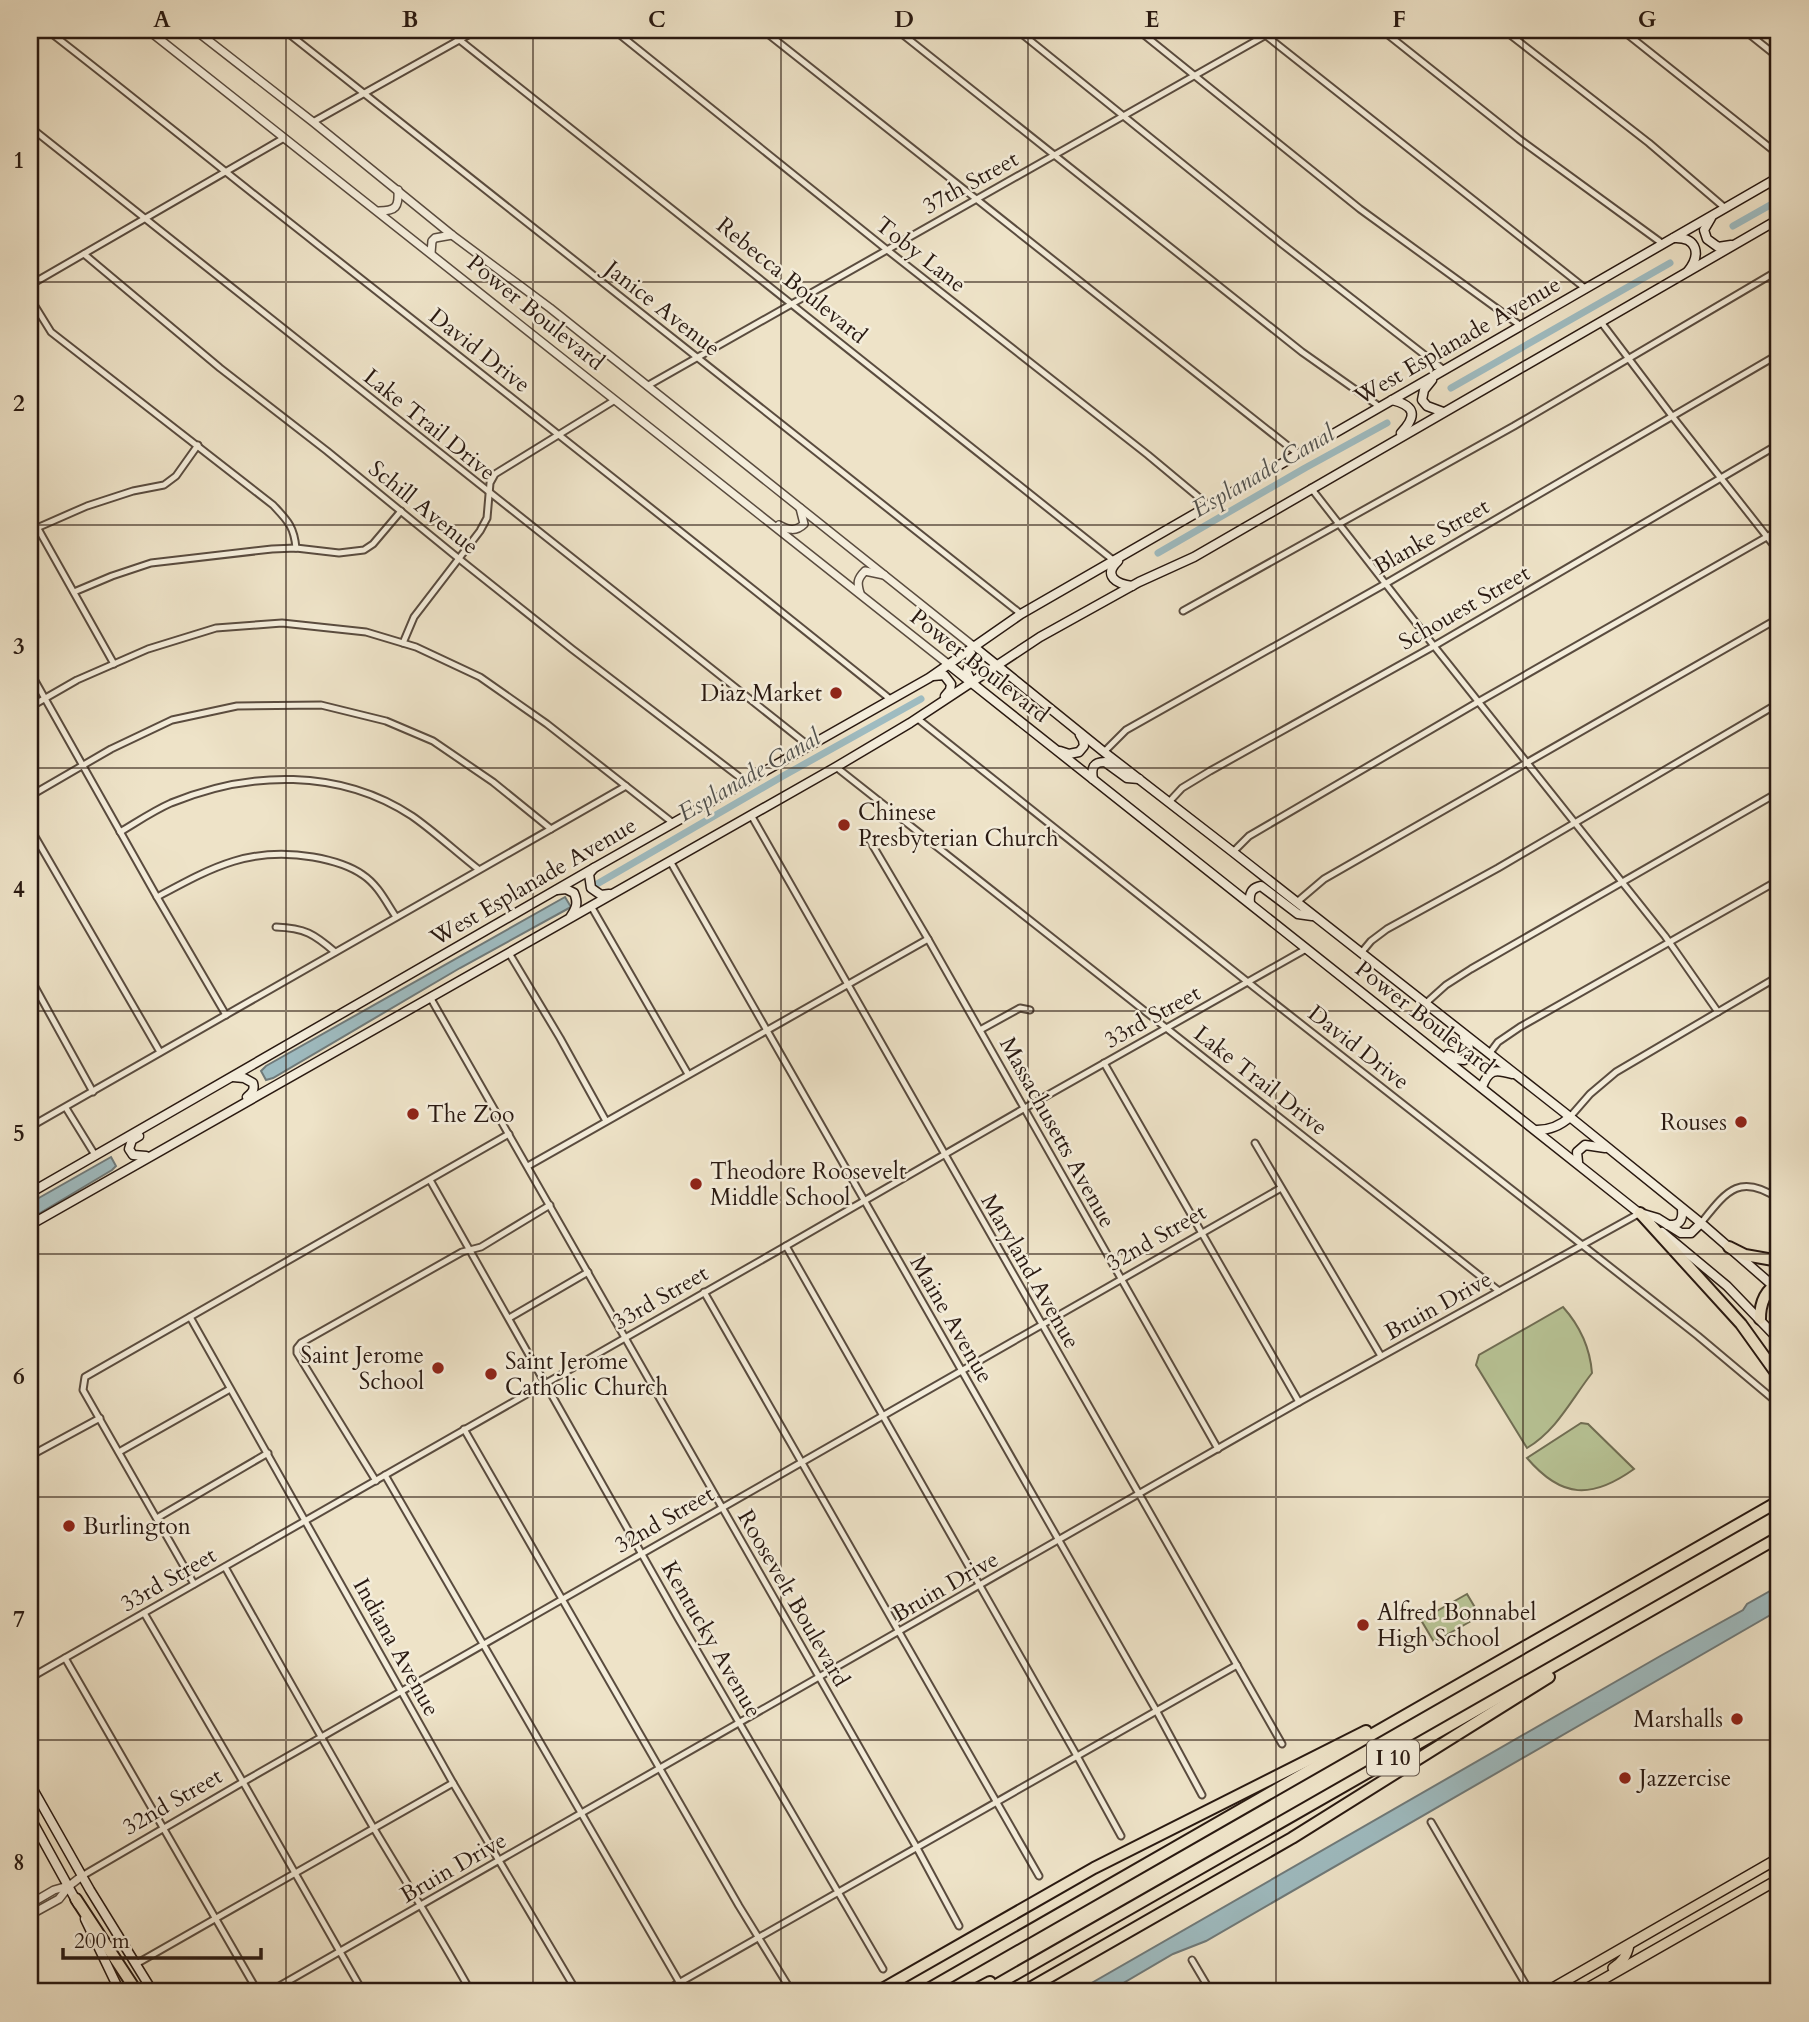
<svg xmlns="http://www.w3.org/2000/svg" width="1809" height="2022" font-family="Cardo,serif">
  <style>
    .green { fill: #b8c496; stroke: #706e54; stroke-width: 2 }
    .water { fill: #9ebbc0; stroke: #6f7a7a; stroke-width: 2 }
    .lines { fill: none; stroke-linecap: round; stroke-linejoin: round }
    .canal { stroke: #9ebbc0; stroke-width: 7 }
    .minor-casing { stroke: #5a4c3f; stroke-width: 9 }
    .tertiary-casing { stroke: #5a4c3f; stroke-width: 10 }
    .secondary-casing { stroke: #291911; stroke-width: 11 }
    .primary-casing { stroke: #291911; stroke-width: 12 }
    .motorway-casing { stroke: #291911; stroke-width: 14 }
    .minor { stroke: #f4eddb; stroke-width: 5 }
    .tertiary { stroke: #f4eddb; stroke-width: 7 }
    .secondary { stroke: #f4eddb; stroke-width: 8 }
    .primary { stroke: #eee3c8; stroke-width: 9 }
    .motorway { stroke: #eee3c8; stroke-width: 10 }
    .grid { fill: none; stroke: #291911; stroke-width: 2; stroke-opacity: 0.55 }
    .poi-dot { fill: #8f2418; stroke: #f4eddb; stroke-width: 2.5 }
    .labels { text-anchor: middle; stroke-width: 5; stroke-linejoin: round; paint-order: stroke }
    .shield { fill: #f4eddb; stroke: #66594e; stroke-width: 2 }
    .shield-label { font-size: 21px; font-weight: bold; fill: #291911 }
    .street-label { font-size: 23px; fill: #291911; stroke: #f4eddb }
    .poi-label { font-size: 23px; fill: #291911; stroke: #f4eddb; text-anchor: start }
    .water-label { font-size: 24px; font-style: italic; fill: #52524e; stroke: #f4eddb }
    .neatline { fill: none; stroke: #291911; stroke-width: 2.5 }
    .grid-label { font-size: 23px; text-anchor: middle; font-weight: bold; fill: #291911 }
  </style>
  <rect width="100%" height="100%" fill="#eee3c8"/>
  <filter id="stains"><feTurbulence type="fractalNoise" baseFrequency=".00286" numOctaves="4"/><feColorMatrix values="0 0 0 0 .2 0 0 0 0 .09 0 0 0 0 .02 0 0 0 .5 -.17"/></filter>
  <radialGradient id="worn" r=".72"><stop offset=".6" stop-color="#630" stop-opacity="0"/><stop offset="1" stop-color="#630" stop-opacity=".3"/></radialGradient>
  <g class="green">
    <path d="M1563 1307C1580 1326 1590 1348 1592 1373 1571 1400 1557 1430 1527 1448L1476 1365 1479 1355Z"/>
    <path d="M1581 1423 1588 1424 1634 1469C1592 1499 1562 1499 1527 1458Z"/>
    <path d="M1467 1594 1480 1616 1434 1642 1421 1620Z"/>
  </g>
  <g class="water">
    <path d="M565 897 571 907 460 968 273 1078 266 1080 261 1071 266 1066Z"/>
    <path d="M111 1157 116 1166 112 1170 30 1219V1203Z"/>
    <path d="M1779 1586V1610L1206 1941 1173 1954 1108 1992H1076L1662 1655 1743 1610 1747 1604Z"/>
  </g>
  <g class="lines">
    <g class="canal">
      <path d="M1733 226 1779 200"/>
      <path d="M1451 388 1670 263"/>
      <path d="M1158 553 1305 468 1387 423"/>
      <path d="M597 884 783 776 921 699"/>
    </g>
    <defs>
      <g id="minor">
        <path d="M47 30C127 92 205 156 284 218 487 378 689 537 890 699"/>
        <path d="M284 30 1021 614"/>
        <path d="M447 30 1113 560"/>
        <path d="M614 30 886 249 1148 455 1208 505"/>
        <path d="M763 30 1298 454"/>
        <path d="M897 30 1302 352 1380 407"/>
        <path d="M1017 30 1282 244 1444 370"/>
        <path d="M1138 30 1360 209 1521 326"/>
        <path d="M1259 30 1586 289"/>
        <path d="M1382 30 1519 139 1663 244"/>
        <path d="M1504 30 1649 143 1725 208"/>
        <path d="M1622 30 1779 155"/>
        <path d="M1744 30 1779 58"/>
        <path d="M313 122 477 30"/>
        <path d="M30 127 809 746"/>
        <path d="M84 254 220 368 327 451 463 562 572 649 746 782"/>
        <path d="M30 285 284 138"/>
        <path d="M30 298 51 332 273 505C287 520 294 526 296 548"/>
        <path d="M1601 322 1672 416 1779 552"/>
        <path d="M647 386 1275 30"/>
        <path d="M1311 488 1434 646 1665 936 1718 1012"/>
        <path d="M37 527 114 664"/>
        <path d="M30 531 87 506 133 491 164 485 176 476 198 445"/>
        <path d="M74 592 112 576 151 563 272 549 296 548 339 553 364 550 373 544 401 511"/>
        <path d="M1183 611 1514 426 1779 270"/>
        <path d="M403 643 414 617 480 531 487 518 490 483 495 474 615 400"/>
        <path d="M30 672 157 897 226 1015"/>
        <path d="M30 707 77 680 148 649 216 628 282 623 366 632 416 647 480 677 547 724 673 823"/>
        <path d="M918 719 1254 987 1698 1336 1779 1404"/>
        <path d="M1104 752 1126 730 1385 584 1779 354"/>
        <path d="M836 767 1499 1291"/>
        <path d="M30 796 111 749 172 720 237 706 321 705 386 721 433 741 493 782 551 829"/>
        <path d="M1169 802 1182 788 1210 771 1434 646 1779 444"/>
        <path d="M751 815 1282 1744"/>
        <path d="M30 828 160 1052"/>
        <path d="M120 832C137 822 153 811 171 803 249 771 339 768 412 816 435 832 456 852 478 869"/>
        <path d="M866 834 928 939 1218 1449"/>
        <path d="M1233 852 1249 836 1478 702 1779 530"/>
        <path d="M670 861 1156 1710 1202 1795"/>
        <path d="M157 897C211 868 249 846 313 857 330 860 349 865 363 875 378 885 386 902 396 917"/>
        <path d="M1297 902 1324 879 1779 618"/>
        <path d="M591 906 688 1074"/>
        <path d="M276 927C305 928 314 934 335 952"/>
        <path d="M509 953 560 1038 606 1121"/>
        <path d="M1361 953 1371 941 1387 929 1498 868 1779 703"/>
        <path d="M30 978 93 1092"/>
        <path d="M430 997 917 1848 959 1926"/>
        <path d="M1426 1003 1446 985 1471 969 1779 792"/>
        <path d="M980 1030 1020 1008 1030 1010"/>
        <path d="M1489 1054 1498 1042 1520 1027 1779 880"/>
        <path d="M1104 1063 1299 1402"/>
        <path d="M66 1108 95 1155"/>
        <path d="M1570 1117 1590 1094 1616 1072 1779 976"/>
        <path d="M30 1127 626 786"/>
        <path d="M1255 1143 1381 1356"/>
        <path d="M528 1166 928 939"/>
        <path d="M430 1180 678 1618 883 1969"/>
        <path d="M1701 1223C1726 1192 1739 1172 1779 1199"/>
        <path d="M786 1246 1077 1756 1121 1836"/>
        <path d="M704 1292 1039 1876"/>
        <path d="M190 1317 453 1783 577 1992"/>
        <path d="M509 1318 588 1272"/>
        <path d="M464 1429 739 1906 792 1992"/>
        <path d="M119 1452 230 1389"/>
        <path d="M30 1456 100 1418"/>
        <path d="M385 1475 685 1992"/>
        <path d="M376 1481 297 1353V1348L301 1343 462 1252 481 1247 550 1205"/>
        <path d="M157 1518 268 1453"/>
        <path d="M225 1567C274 1654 323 1741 373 1827 406 1882 440 1936 471 1992"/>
        <path d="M194 1584 83 1390 85 1377 509 1134"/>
        <path d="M144 1613 243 1782 363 1992"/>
        <path d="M65 1658 258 1992"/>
        <path d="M30 1678 786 1246 1025 1108 1306 949"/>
        <path d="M1431 1822 1530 1992"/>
        <path d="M82 1876 243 1782 1281 1188"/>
        <path d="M1192 1960 1211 1992"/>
        <path d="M136 1964 453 1783"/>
        <path d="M269 1992 1299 1402 1640 1213"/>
        <path d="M663 1992 1237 1665"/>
      </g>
      <g id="tertiary">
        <path d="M148 30 948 664"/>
        <path d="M195 30 313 122 452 235 550 308 973 646"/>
        <path d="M379 211C396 211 399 207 398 190"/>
        <path d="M431 253 432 241 435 238 452 235"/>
        <path d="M779 525C788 530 796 532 804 524L800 508"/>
        <path d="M860 593C857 583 857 579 865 571L884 575"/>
        <path d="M30 1904 54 1890 68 1886"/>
        <path d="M30 1915 59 1899 69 1886 82 1876"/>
      </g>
      <g id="secondary">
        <path d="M1711 218 1704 230 1707 239 1718 247 1731 245"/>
        <path d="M1674 238C1698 237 1701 255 1688 271"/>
        <path d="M1432 380 1424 390 1422 400 1427 406 1443 412"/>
        <path d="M1392 400C1416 406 1417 416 1401 433"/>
        <path d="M1118 561C1102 576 1117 584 1132 586"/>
        <path d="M973 646 1104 752 1233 852 1570 1117 1701 1223 1779 1291"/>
        <path d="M948 664 1644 1217"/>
        <path d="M933 676 944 675 951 684 950 690 945 696"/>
        <path d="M971 681 967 672 973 646"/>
        <path d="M1060 751 1069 754 1079 752 1084 746 1083 740 1080 735"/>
        <path d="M1093 779C1091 768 1093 762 1105 762L1127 778 1139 779"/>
        <path d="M594 868 589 874 591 888 601 895 609 894"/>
        <path d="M557 890 566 889 574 893C578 902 577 907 571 916"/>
        <path d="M1250 903C1249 894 1251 888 1261 886L1298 914 1312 916"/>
        <path d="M1448 1054 1456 1059 1464 1060C1471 1051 1470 1046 1464 1037"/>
        <path d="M233 1077 244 1078 253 1083C255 1090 252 1093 247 1097"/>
        <path d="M1482 1087C1489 1069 1495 1069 1512 1074"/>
        <path d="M1537 1130C1550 1130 1560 1126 1570 1117"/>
        <path d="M139 1136 132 1140 129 1149 133 1155 146 1156"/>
        <path d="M1578 1162 1577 1152 1585 1145 1605 1148"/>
        <path d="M30 1193 594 868 929 678 1021 614 1779 177"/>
        <path d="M1640 1213 1657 1218 1681 1233H1691L1701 1223"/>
        <path d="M30 1225 836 767 910 723 1040 637 1139 582 1194 557 1779 219"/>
        <path d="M1668 1225C1680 1226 1683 1220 1682 1209"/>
        <path d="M1662 1232 1727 1286 1779 1340"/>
        <path d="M30 1784 90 1890 153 1992"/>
        <path d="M30 1817 78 1904"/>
        <path d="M85 1919 120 1992"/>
      </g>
      <g id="primary">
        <path d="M1613 1968C1622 1962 1627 1956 1629 1945"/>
        <path d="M1546 1992 1779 1858"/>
        <path d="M1581 1992 1779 1879"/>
      </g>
      <g id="motorway">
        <path d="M1640 1213 1741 1324 1779 1377"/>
        <path d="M1729 1247 1745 1255 1779 1261"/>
        <path d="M1760 1319C1760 1304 1765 1290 1779 1283"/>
        <path d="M76 1899 137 1992"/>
        <path d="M877 1992 1094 1868 1366 1731"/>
        <path d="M923 1992 1779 1501"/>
        <path d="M971 1992 990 1982"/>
        <path d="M984 1992 1779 1537"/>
        <path d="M1023 1992 1292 1838 1549 1677"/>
      </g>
    </defs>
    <use href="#minor" class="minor-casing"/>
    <use href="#tertiary" class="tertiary-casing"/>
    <use href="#secondary" class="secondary-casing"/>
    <use href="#primary" class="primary-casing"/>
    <use href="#motorway" class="motorway-casing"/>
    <use href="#minor" class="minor"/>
    <use href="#tertiary" class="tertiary"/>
    <use href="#secondary" class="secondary"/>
    <use href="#primary" class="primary"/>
    <use href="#motorway" class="motorway"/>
  </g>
  <path class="grid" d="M286 30V1992M533 30V1992M781 30V1992M1028 30V1992M1276 30V1992M1523 30V1992M30 282H1779M30 525H1779M30 768H1779M30 1011H1779M30 1254H1779M30 1497H1779M30 1740H1779"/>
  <g class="poi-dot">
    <circle cx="836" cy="693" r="7"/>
    <circle cx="844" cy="825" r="7"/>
    <circle cx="413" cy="1114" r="7"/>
    <circle cx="1741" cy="1122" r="7"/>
    <circle cx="696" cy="1184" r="7"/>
    <circle cx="438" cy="1368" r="7"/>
    <circle cx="491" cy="1374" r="7"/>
    <circle cx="69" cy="1526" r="7"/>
    <circle cx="1363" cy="1625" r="7"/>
    <circle cx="1737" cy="1719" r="7"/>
    <circle cx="1625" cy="1778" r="7"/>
  </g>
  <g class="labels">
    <rect class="shield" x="1367" y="1740.5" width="52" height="35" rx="5"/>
    <g class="shield-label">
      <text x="1393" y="1765">I 10</text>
    </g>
    <g class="street-label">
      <text transform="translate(970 182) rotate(-29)" y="8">37th Street</text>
      <text transform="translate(921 254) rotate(38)" y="8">Toby Lane</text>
      <text transform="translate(792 280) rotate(39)" y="8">Rebecca Boulevard</text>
      <text transform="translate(663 308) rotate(38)" y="8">Janice Avenue</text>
      <text transform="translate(536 312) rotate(39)" y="8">Power Boulevard</text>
      <text transform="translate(1457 340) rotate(-30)" y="8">West Esplanade Avenue</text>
      <text transform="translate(480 350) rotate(38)" y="8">David Drive</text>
      <text transform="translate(430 424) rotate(39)" y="8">Lake Trail Drive</text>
      <text transform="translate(424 507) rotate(39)" y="8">Schill Avenue</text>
      <text transform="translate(1431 536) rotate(-30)" y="8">Blanke Street</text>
      <text transform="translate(1464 607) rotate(-30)" y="8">Schouest Street</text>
      <text transform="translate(980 665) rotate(38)" y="8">Power Boulevard</text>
      <text transform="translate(533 881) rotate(-30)" y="8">West Esplanade Avenue</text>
      <text transform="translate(1152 1016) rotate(-29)" y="8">33rd Street</text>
      <text transform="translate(1425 1017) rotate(38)" y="8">Power Boulevard</text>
      <text transform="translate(1359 1047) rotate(38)" y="8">David Drive</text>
      <text transform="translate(1261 1080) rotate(38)" y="8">Lake Trail Drive</text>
      <text transform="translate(1058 1132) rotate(61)" y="8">Massachusetts Avenue</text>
      <text transform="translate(1156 1237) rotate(-30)" y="8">32nd Street</text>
      <text transform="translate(1031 1271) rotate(60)" y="8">Maryland Avenue</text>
      <text transform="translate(660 1297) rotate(-30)" y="8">33rd Street</text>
      <text transform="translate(1438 1305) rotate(-29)" y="8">Bruin Drive</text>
      <text transform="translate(952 1319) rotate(60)" y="8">Maine Avenue</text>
      <text transform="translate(664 1519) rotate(-30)" y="8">32nd Street</text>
      <text transform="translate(168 1579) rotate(-30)" y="8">33rd Street</text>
      <text transform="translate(945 1586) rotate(-30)" y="8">Bruin Drive</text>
      <text transform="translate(794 1598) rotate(60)" y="8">Roosevelt Boulevard</text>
      <text transform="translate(712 1639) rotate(60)" y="8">Kentucky Avenue</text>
      <text transform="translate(397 1647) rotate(61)" y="8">Indiana Avenue</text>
      <text transform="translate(172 1801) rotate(-30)" y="8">32nd Street</text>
      <text transform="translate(453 1867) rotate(-30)" y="8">Bruin Drive</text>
    </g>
    <g class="poi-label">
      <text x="822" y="701" text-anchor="end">Diaz Market</text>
      <text x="858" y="820">Chinese<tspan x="858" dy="26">Presbyterian Church</tspan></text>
      <text x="427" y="1122">The Zoo</text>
      <text x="1727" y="1130" text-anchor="end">Rouses</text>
      <text x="710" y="1179">Theodore Roosevelt<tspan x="710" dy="26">Middle School</tspan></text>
      <text x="424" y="1363" text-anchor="end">Saint Jerome<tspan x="424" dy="26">School</tspan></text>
      <text x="505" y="1369">Saint Jerome<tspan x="505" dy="26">Catholic Church</tspan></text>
      <text x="83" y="1534">Burlington</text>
      <text x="1377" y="1620">Alfred Bonnabel<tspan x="1377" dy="26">High School</tspan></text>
      <text x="1723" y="1727" text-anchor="end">Marshalls</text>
      <text x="1639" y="1786">Jazzercise</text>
    </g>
    <g class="water-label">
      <text transform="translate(1263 471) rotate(-30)" y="8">Esplanade Canal</text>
      <text transform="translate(749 775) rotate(-30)" y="8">Esplanade Canal</text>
    </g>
  </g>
  <rect width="1809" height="2022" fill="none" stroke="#eee3c8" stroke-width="77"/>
  <path d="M63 1948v10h198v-10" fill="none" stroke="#291911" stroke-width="3.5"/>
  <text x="74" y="1948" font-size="21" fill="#291911" stroke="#f4eddb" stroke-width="5" paint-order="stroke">200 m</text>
  <rect x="38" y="38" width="1732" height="1945" class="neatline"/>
  <g class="grid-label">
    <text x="162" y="27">A</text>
    <text x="410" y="27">B</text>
    <text x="657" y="27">C</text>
    <text x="904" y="27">D</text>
    <text x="1152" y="27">E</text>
    <text x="1399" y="27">F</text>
    <text x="1647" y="27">G</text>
    <text x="19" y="168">1</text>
    <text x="19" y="411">2</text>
    <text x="19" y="654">3</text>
    <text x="19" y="897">4</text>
    <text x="19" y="1141">5</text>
    <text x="19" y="1384">6</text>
    <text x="19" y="1627">7</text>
    <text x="19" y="1870">8</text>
  </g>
  <rect width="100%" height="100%" filter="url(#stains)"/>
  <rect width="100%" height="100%" fill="url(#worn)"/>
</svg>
